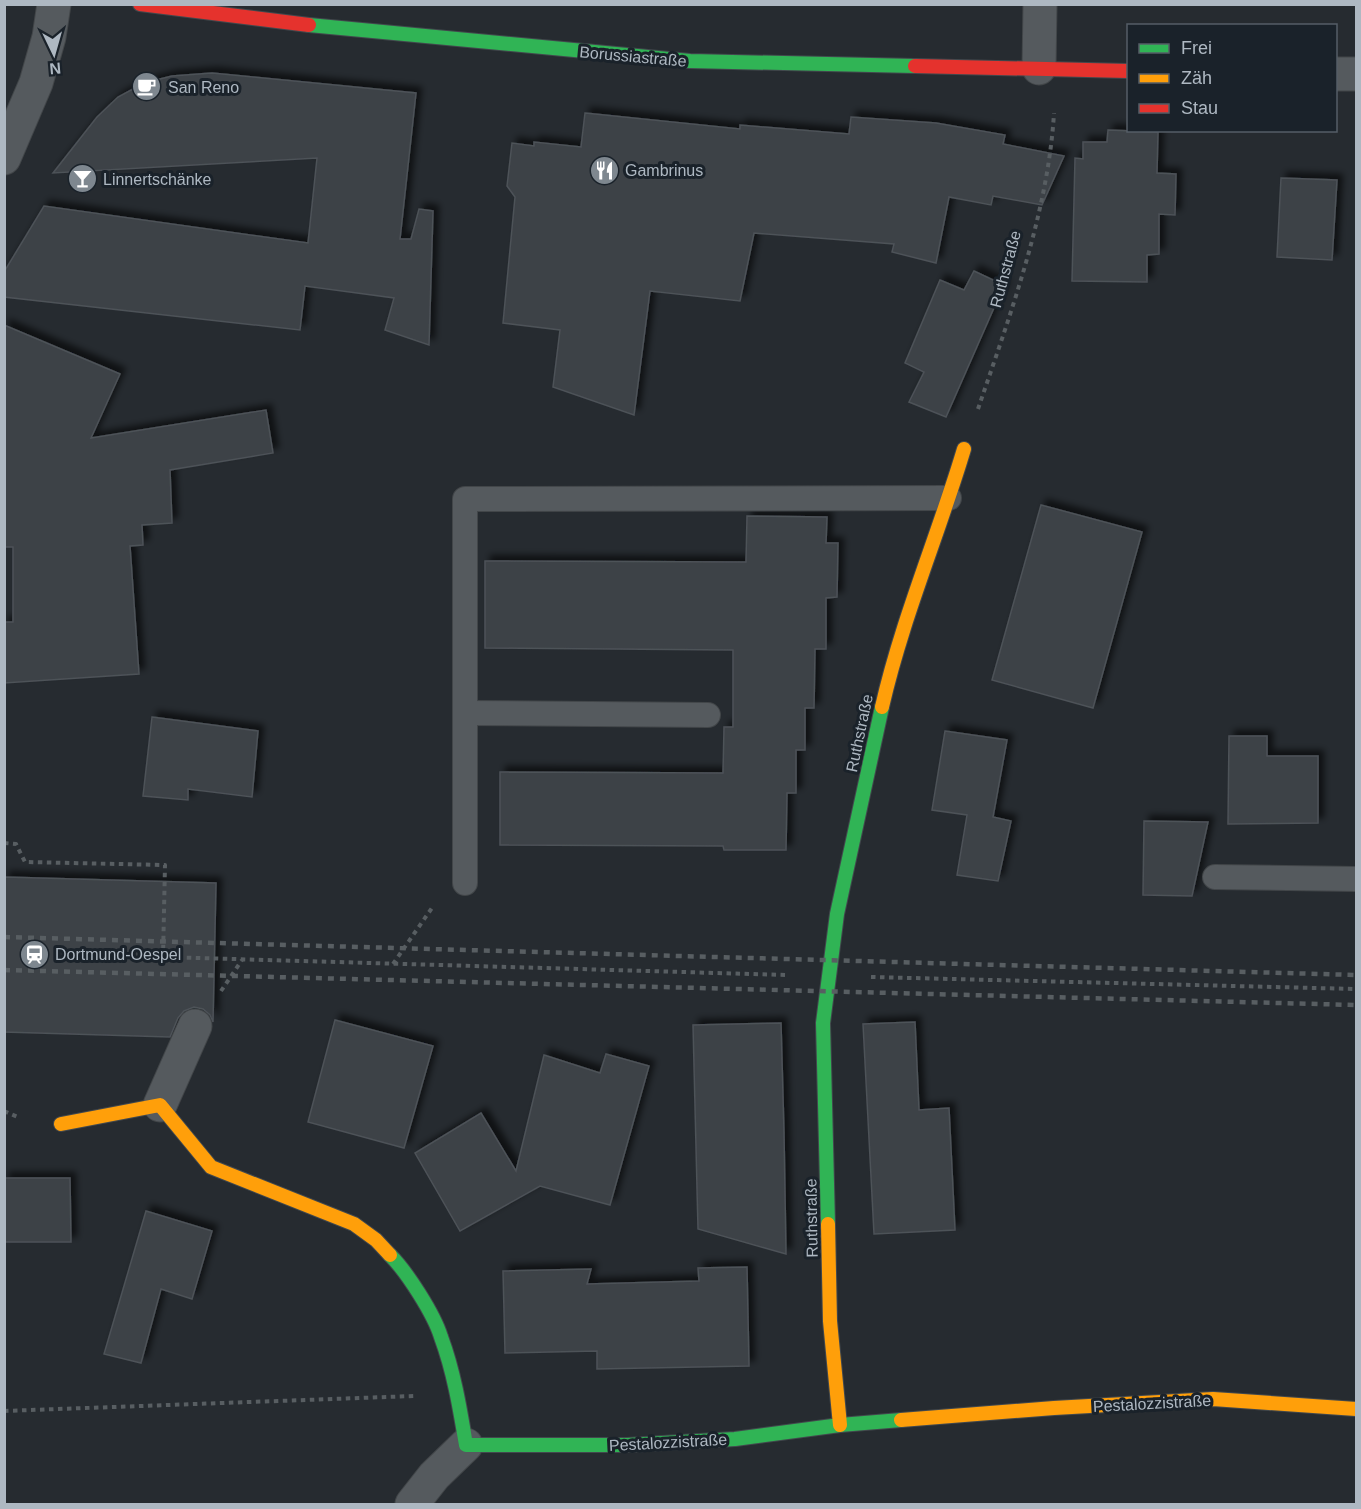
<svg xmlns="http://www.w3.org/2000/svg" width="1361" height="1509" font-family="Arial,sans-serif">
  <style>
    .building { fill: #3d4247; stroke: #4d5258; stroke-width: 1.5; filter: url(#shadow) }
    .lines { fill: none; stroke-linecap: round; stroke-linejoin: round }
    .lane-casing { stroke: #424649; stroke-width: 26 }
    .street-casing { stroke: #424649; stroke-width: 35 }
    .fast-casing { stroke: #42484d; stroke-width: 16 }
    .slow-casing { stroke: #42484d; stroke-width: 16 }
    .jam-casing { stroke: #42484d; stroke-width: 16 }
    .path { stroke: #585e62; stroke-width: 4; stroke-dasharray: 4.5 4.5; stroke-linecap: butt }
    .lane { stroke: #555a5e; stroke-width: 24 }
    .street { stroke: #555a5e; stroke-width: 33 }
    .fast { stroke: #30b455; stroke-width: 14 }
    .slow { stroke: #ff9f0a; stroke-width: 14 }
    .jam { stroke: #e5322d; stroke-width: 14 }
    .rail { stroke: #585e62; stroke-width: 4.5; stroke-dasharray: 6 6; stroke-linecap: butt }
    .labels { text-anchor: middle; stroke-width: 6; stroke-linejoin: round; paint-order: stroke }
    .street-label { font-size: 16px; fill: #aeb8c2; stroke: #1a222a }
    .poi-label { font-size: 16px; fill: #aeb8c2; stroke: #1a222a; text-anchor: start }
  </style>
  <defs>
    <filter id="shadow"><feDropShadow dx="5.5" dy="-5.5" stdDeviation="3" flood-color="#0009"/></filter>
  </defs>
  <rect width="100%" height="100%" fill="#262b30"/>
  <g class="building">
    <path d="M212 73 416 93 400 239H411L419 209 433 211 429 345 385 330 394 298 305 286 300 330 4 297V272L44 206 308 243 317 158 53 173 97 117 118 97 144 83 172 76Z"/>
    <path d="M585 113 740 129V125L849 134 851 117 936 123 1005 135 1003 144 1064 156 1042 205 993 196 991 205 949 197 936 263 892 252 894 244 754 233 740 301 650 291 634 415 553 387 560 330 503 323 515 197 507 186 512 143 534 146V142L581 147Z"/>
    <path d="M1108 130 1158 132 1157 173 1176 174 1175 215 1159 214V254L1147 255V282L1072 281 1075 158 1083 159V142H1107Z"/>
    <path d="M1281 178 1337 180 1332 260 1277 257Z"/>
    <path d="M974 271 1004 285 946 417 909 402 924 372 905 363 940 280 964 290Z"/>
    <path d="M4 325 120 374 91 438 266 410 273 453 170 470 172 523 142 525 143 545 130 546 139 674 4 683V622H13V547H4Z"/>
    <path d="M1041 505 1142 532 1093 708 992 680Z"/>
    <path d="M747 516 827 517 826 543H838L837 597 826 598V649H815L814 708H805V750H796V793H787L786 850H724L723 846 500 845V772L723 773 724 727H733V650L485 648V561L746 562Z"/>
    <path d="M152 717 258 731 252 797 188 789V800L143 796Z"/>
    <path d="M945 731 1007 740 993 817 1011 821 998 881 957 875 967 815 932 810Z"/>
    <path d="M1229 736H1267V756H1318V823L1228 824Z"/>
    <path d="M1144 821 1208 822 1192 896 1143 895Z"/>
    <path d="M4 877 216 883 213 1022 210 1015 203 1009 194 1007 184 1011 178 1018 170 1037 4 1032Z"/>
    <path d="M335 1020 433 1046 404 1148 308 1122Z"/>
    <path d="M915 1022 919 1110 949 1108 955 1230 874 1234 863 1024Z"/>
    <path d="M781 1023 784 1133 786 1254 698 1229 693 1025Z"/>
    <path d="M606 1054 649 1066 610 1205 540 1186 460 1231 415 1153 481 1113 516 1171 544 1055 600 1073Z"/>
    <path d="M4 1178H70L71 1242H4Z"/>
    <path d="M146 1211 212 1231 192 1299 161 1289 141 1363 104 1354Z"/>
    <path d="M747 1267 749 1366 597 1369V1351L505 1353 503 1271 591 1269 587 1284 699 1281 698 1268Z"/>
  </g>
  <g class="lines">
    <defs>
      <g id="lane">
        <path d="M465 713 708 715"/>
        <path d="M1215 877 1356 879"/>
        <path d="M465 883V499L949 498"/>
      </g>
      <g id="street">
        <path d="M1039 68 1040 4"/>
        <path d="M1336 74H1356"/>
        <path d="M4 158 36 83 49 37 54 4"/>
        <path d="M160 1105 195 1026"/>
        <path d="M412 1504 434 1476 466 1445"/>
      </g>
      <g id="fast">
        <path d="M309 25 690 61 915 66"/>
        <path d="M828 1224 823 1023 837 914 882 707"/>
        <path d="M390 1255C407 1272 434 1314 441 1337 454 1372 460 1409 466 1445H627L735 1439 840 1425 901 1420"/>
      </g>
      <g id="slow">
        <path d="M882 707C902 619 938 536 964 449"/>
        <path d="M61 1124 160 1105 211 1167 354 1224 376 1240 390 1255"/>
        <path d="M828 1224 830 1321 840 1425"/>
        <path d="M901 1420 1054 1408 1213 1399 1356 1409"/>
      </g>
      <g id="jam">
        <path d="M140 4 309 25"/>
        <path d="M915 66 1128 71"/>
      </g>
    </defs>
    <use href="#lane" class="lane-casing"/>
    <use href="#street" class="street-casing"/>
    <use href="#fast" class="fast-casing"/>
    <use href="#slow" class="slow-casing"/>
    <use href="#jam" class="jam-casing"/>
    <g class="path">
      <path d="M978 409C1010 315 1048 213 1054 113"/>
      <path d="M4 843 16 844 25 862 165 865 163 957 786 975"/>
      <path d="M393 964 434 905"/>
      <path d="M871 977 1356 989"/>
      <path d="M221 991 242 960"/>
      <path d="M4 1111 20 1118"/>
      <path d="M4 1411 414 1396"/>
    </g>
    <use href="#lane" class="lane"/>
    <use href="#street" class="street"/>
    <use href="#fast" class="fast"/>
    <use href="#slow" class="slow"/>
    <use href="#jam" class="jam"/>
    <g class="rail">
      <path d="M4 937 1356 975"/>
      <path d="M4 970 1356 1005"/>
    </g>
  </g>
  <defs>
    <symbol id="cafe-disc" viewBox="-11 -11 22 22"><circle r="9.5" fill="#7e878f" stroke="#1a222a"/><path d="M-5.5-4.5H6V0H3Q3 3.5 0 3.5H-2.5Q-5.5 3.5-5.5 0ZM3-3.2v2h1.7v-2ZM-6 4.5H4V6H-6Z" fill="#fff"/></symbol>
    <symbol id="restaurant-disc" viewBox="-11 -11 22 22"><circle r="9.5" fill="#7e878f" stroke="#1a222a"/><path d="M-5-6h1v4h1v-4h1v4h1v-4h1v5L-1.5 .5V6h-2V.5L-5-1ZM5-6V6H3V1.5H1.5Q1.5-4 5-6Z" fill="#fff"/></symbol>
    <symbol id="bar-disc" viewBox="-11 -11 22 22"><circle r="9.5" fill="#7e878f" stroke="#1a222a"/><path d="M-6-5H6L.8 .8V4.5H3.5V6h-7V4.5H-.8V.8Z" fill="#fff"/></symbol>
    <symbol id="station-disc" viewBox="-11 -11 22 22"><circle r="9.5" fill="#7e878f" stroke="#1a222a"/><path d="M-3-6H3Q5-6 5-4V2Q5 4 3 4L4.5 6H3L1.5 4h-3L-3 6H-4.5L-3 4Q-5 4-5 2V-4Q-5-6-3-6ZM-3.5-4v3h7v-3ZM-3.5 1v1.5H-2V1ZM2 1v1.5H3.5V1Z" fill="#fff"/></symbol>
  </defs>
  <g fill-rule="evenodd">
    <use href="#cafe-disc" x="130" y="70" width="33" height="33"/>
    <use href="#restaurant-disc" x="588" y="154" width="33" height="33"/>
    <use href="#bar-disc" x="66" y="162" width="33" height="33"/>
    <use href="#station-disc" x="18" y="938" width="33" height="33"/>
  </g>
  <g class="labels">
    <g class="street-label">
      <text transform="translate(633 56) rotate(5)" y="6">Borussiastraße</text>
      <text transform="translate(1005 269) rotate(-75)" y="6">Ruthstraße</text>
      <text transform="translate(859 733) rotate(-78)" y="6">Ruthstraße</text>
      <text transform="translate(811 1218) rotate(-91)" y="6">Ruthstraße</text>
      <text transform="translate(1152 1403) rotate(-3)" y="6">Pestalozzistraße</text>
      <text transform="translate(668 1442) rotate(-3)" y="6">Pestalozzistraße</text>
    </g>
    <g class="poi-label">
      <text x="168" y="93">San Reno</text>
      <text x="625" y="176">Gambrinus</text>
      <text x="103" y="185">Linnertschänke</text>
      <text x="55" y="960">Dortmund-Oespel</text>
    </g>
  </g>
  <rect width="1361" height="1509" fill="none" stroke="#aeb8c2" stroke-width="12"/>
  <rect x="1127" y="24" width="210" height="108" fill="#1a222a" stroke="#555e67" stroke-width="1.5"/>
  <rect x="1139" y="44" width="30" height="9" fill="#30b455" stroke="#555e67" stroke-width="1.5"/>
  <text x="1181" y="54" font-size="18" fill="#aeb8c2">Frei</text>
  <rect x="1139" y="74" width="30" height="9" fill="#ff9f0a" stroke="#555e67" stroke-width="1.5"/>
  <text x="1181" y="84" font-size="18" fill="#aeb8c2">Zäh</text>
  <rect x="1139" y="104" width="30" height="9" fill="#e5322d" stroke="#555e67" stroke-width="1.5"/>
  <text x="1181" y="114" font-size="18" fill="#aeb8c2">Stau</text>
  <g transform="translate(54 54) rotate(175)" stroke="#1a222a" stroke-width="4.5" paint-order="stroke">
  <path d="M0-4.5L10 22L0 15L-10 22Z" fill="#aeb8c2"/>
  <text y="-9" font-size="16" font-weight="bold" text-anchor="middle" fill="#aeb8c2">N</text>
  </g>
</svg>
